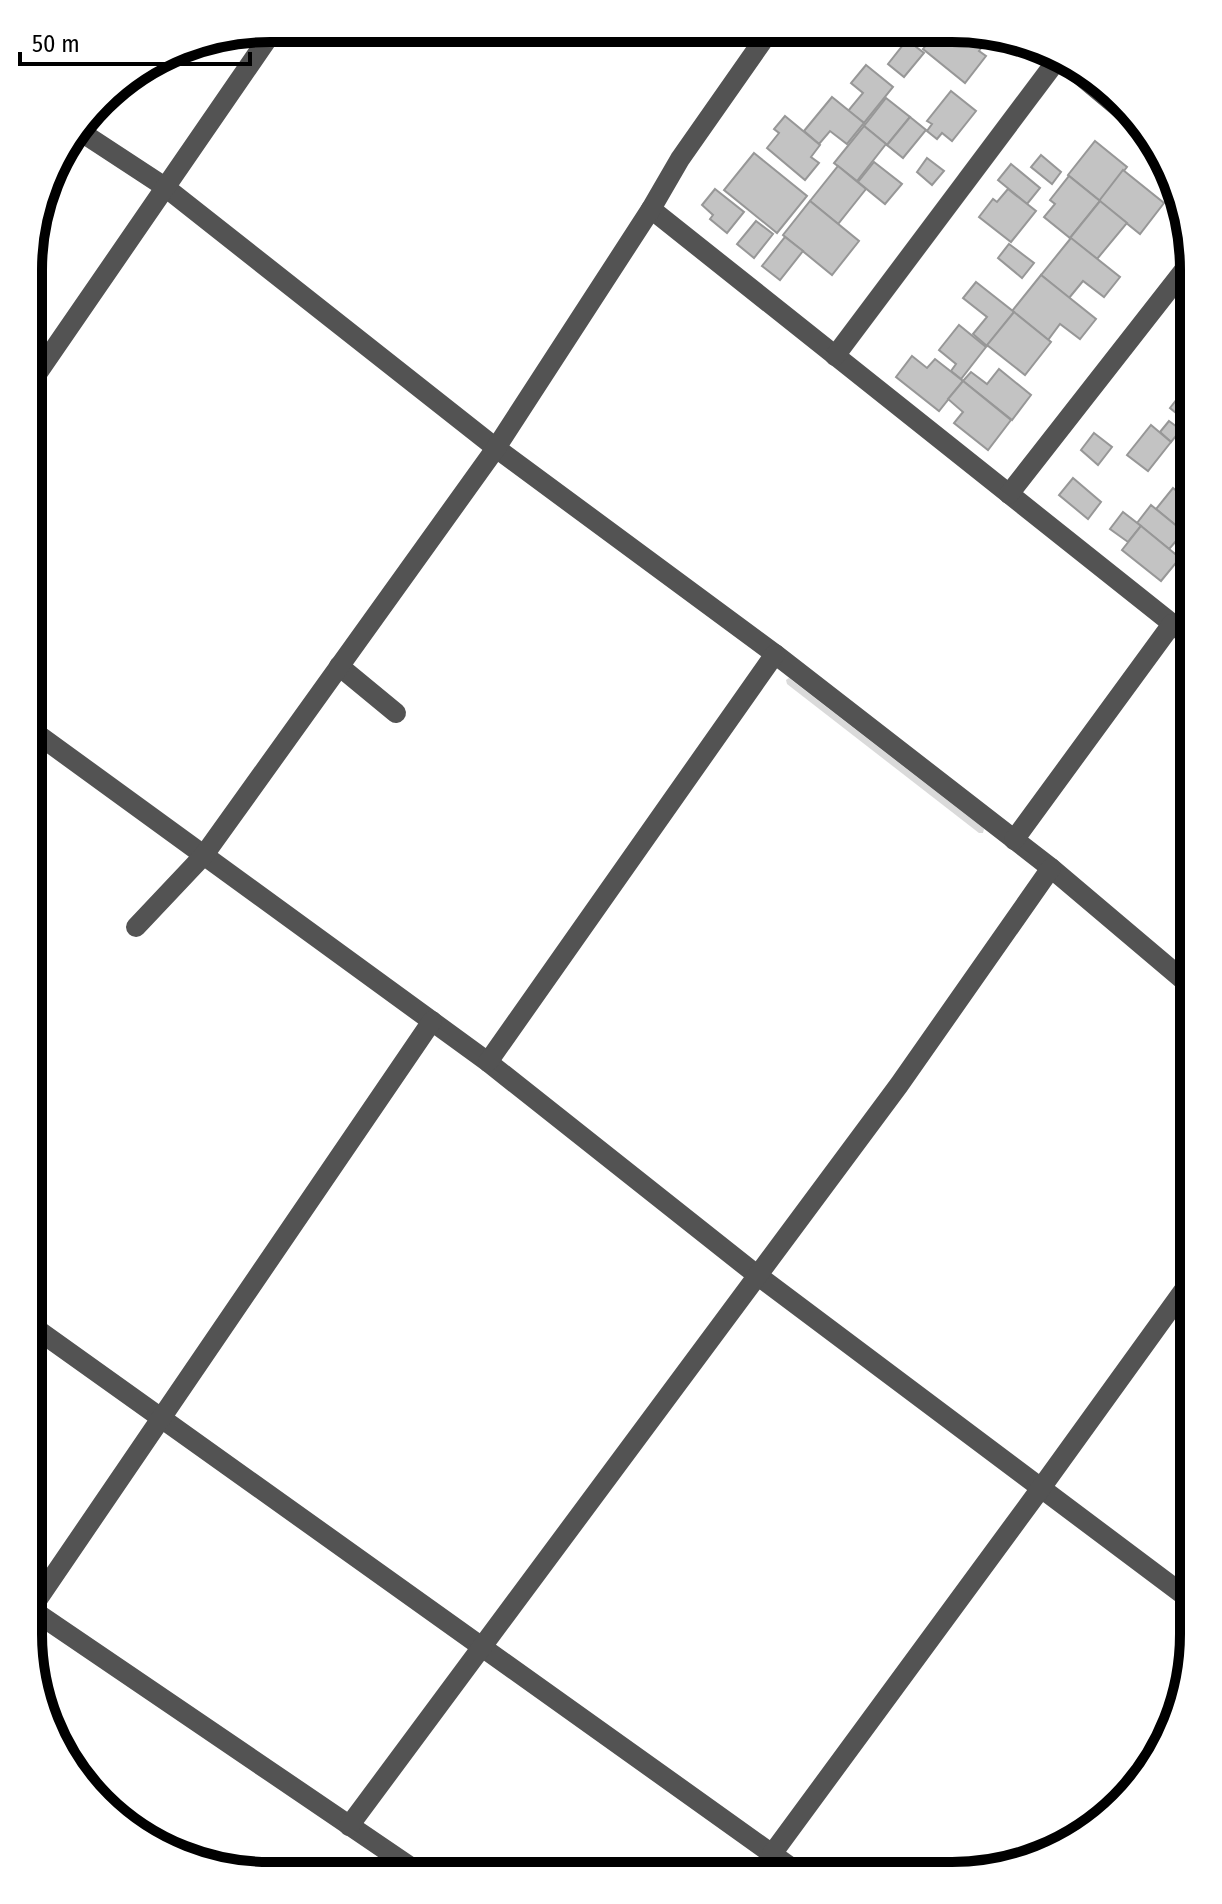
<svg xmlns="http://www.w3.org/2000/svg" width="1222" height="1904" font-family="'Fira Sans Condensed',sans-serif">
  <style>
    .green { fill: #dadada }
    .building { fill: #c3c3c3; stroke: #979797; stroke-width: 2 }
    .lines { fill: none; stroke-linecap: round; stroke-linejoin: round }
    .minor { stroke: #535353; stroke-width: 20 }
    .rim { fill: none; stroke: #000; stroke-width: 10 }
  </style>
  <rect width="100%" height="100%" fill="#fff"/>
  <path class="green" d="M789 678 983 828 984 829 983 833H979L787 684 786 680Z"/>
  <g class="building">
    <path d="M938 30H953L964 38 970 31 985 43 979 51 986 56 965 83 923 49Z"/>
    <path d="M907 40 924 53 904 77 888 64Z"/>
    <path d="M866 65 893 87 864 123 848 111 863 93 851 83Z"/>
    <path d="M951 91 976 111 952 141 942 133 937 139 927 131 932 124 927 121Z"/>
    <path d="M832 97 864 123 847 144 830 131 819 144 804 131Z"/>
    <path d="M886 98 910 117 887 145 864 126Z"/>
    <path d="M785 116 820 145 811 157 819 163 805 180 767 148 779 133 774 129Z"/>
    <path d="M910 117 926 130 903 158 887 145Z"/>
    <path d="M864 126 886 144 857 181 834 163Z"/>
    <path d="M1095 141 1127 167 1100 201 1068 175Z"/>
    <path d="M754 153 807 196 777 233 724 190Z"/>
    <path d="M1041 155 1061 172 1052 184 1031 167Z"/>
    <path d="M927 158 944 171 932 185 917 172Z"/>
    <path d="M874 162 902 184 885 204 858 182Z"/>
    <path d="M1011 164 1040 188 1027 204 998 180Z"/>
    <path d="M838 166 866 189 838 224 810 201Z"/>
    <path d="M1123 170 1164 203 1140 234 1099 201Z"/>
    <path d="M1069 176 1100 201 1070 238 1044 217 1055 204 1050 200Z"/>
    <path d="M715 189 744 212 727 233 710 219 713 215 702 205Z"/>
    <path d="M1008 189 1036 211 1011 242 979 217 993 199 997 202Z"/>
    <path d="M810 201 859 241 832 275 783 235Z"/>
    <path d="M1100 201 1127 223 1097 259 1070 238Z"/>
    <path d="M756 221 773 234 754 258 737 244Z"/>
    <path d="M785 237 803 251 780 280 762 266Z"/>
    <path d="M1071 238 1120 277 1104 297 1083 281 1069 298 1041 275Z"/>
    <path d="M1009 244 1034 263 1022 278 998 258Z"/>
    <path d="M1041 275 1096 319 1080 339 1060 324 1048 340 1012 311Z"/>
    <path d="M976 282 1014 312 987 346 973 334 987 317 963 298Z"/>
    <path d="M1014 312 1051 342 1025 375 987 345Z"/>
    <path d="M959 325 986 347 961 379 951 371 956 364 939 350Z"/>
    <path d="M912 356 927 368 935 359 963 381 939 411 896 377Z"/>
    <path d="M999 369 1031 395 1012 420 963 381 971 372 987 384Z"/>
    <path d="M963 381 1011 420 988 450 954 423 963 412 948 399Z"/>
    <path d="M1184 390 1194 398V416L1192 414 1186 421 1170 408Z"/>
    <path d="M1169 421 1181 430 1171 442 1160 432Z"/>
    <path d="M1151 425 1171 442 1148 471 1127 455Z"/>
    <path d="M1094 433 1112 447 1098 465 1081 450Z"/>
    <path d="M1073 478 1101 502 1088 519 1059 495Z"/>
    <path d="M1173 488 1190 502 1184 510 1194 517V519L1184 532 1156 509Z"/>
    <path d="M1151 505 1184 532 1169 549 1137 523Z"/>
    <path d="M1123 512 1141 526 1128 542 1110 529Z"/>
    <path d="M1141 526 1180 558 1161 581 1122 550Z"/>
  </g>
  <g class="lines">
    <g class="minor">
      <path d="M1068 65 1129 116"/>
      <path d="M78 130 165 187 496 448 775 654 1051 868 1194 989"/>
      <path d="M651 209 1194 641"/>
      <path d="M835 356 1057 60"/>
      <path d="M30 384 275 28"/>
      <path d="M1009 494 1192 260"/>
      <path d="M339 666 396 713"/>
      <path d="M29 728 488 1062 757 1275 1193 1602"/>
      <path d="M1014 840 1172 624"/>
      <path d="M136 927 204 855 496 448 651 209 680 159 771 29"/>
      <path d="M488 1062 775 654"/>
      <path d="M28 1323 803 1876"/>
      <path d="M28 1607 421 1874"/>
      <path d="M31 1609 432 1021"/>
      <path d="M349 1826 899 1085 1051 868"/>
      <path d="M772 1854 1041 1488 1194 1276"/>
    </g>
  </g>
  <path d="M0 0H1222V1904H0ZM270 42H952A228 228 0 0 1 1180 270V1634A228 228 0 0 1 952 1862H270A228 228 0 0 1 42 1634V270A228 228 0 0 1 270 42Z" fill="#fff" fill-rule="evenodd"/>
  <path class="rim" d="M270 42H952A228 228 0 0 1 1180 270V1634A228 228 0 0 1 952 1862H270A228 228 0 0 1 42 1634V270A228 228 0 0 1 270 42Z"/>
  <path d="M20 52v12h230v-12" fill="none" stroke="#000000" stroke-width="4"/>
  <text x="32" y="52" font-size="24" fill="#000000" stroke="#ffffff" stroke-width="6" paint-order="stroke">50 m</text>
</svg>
